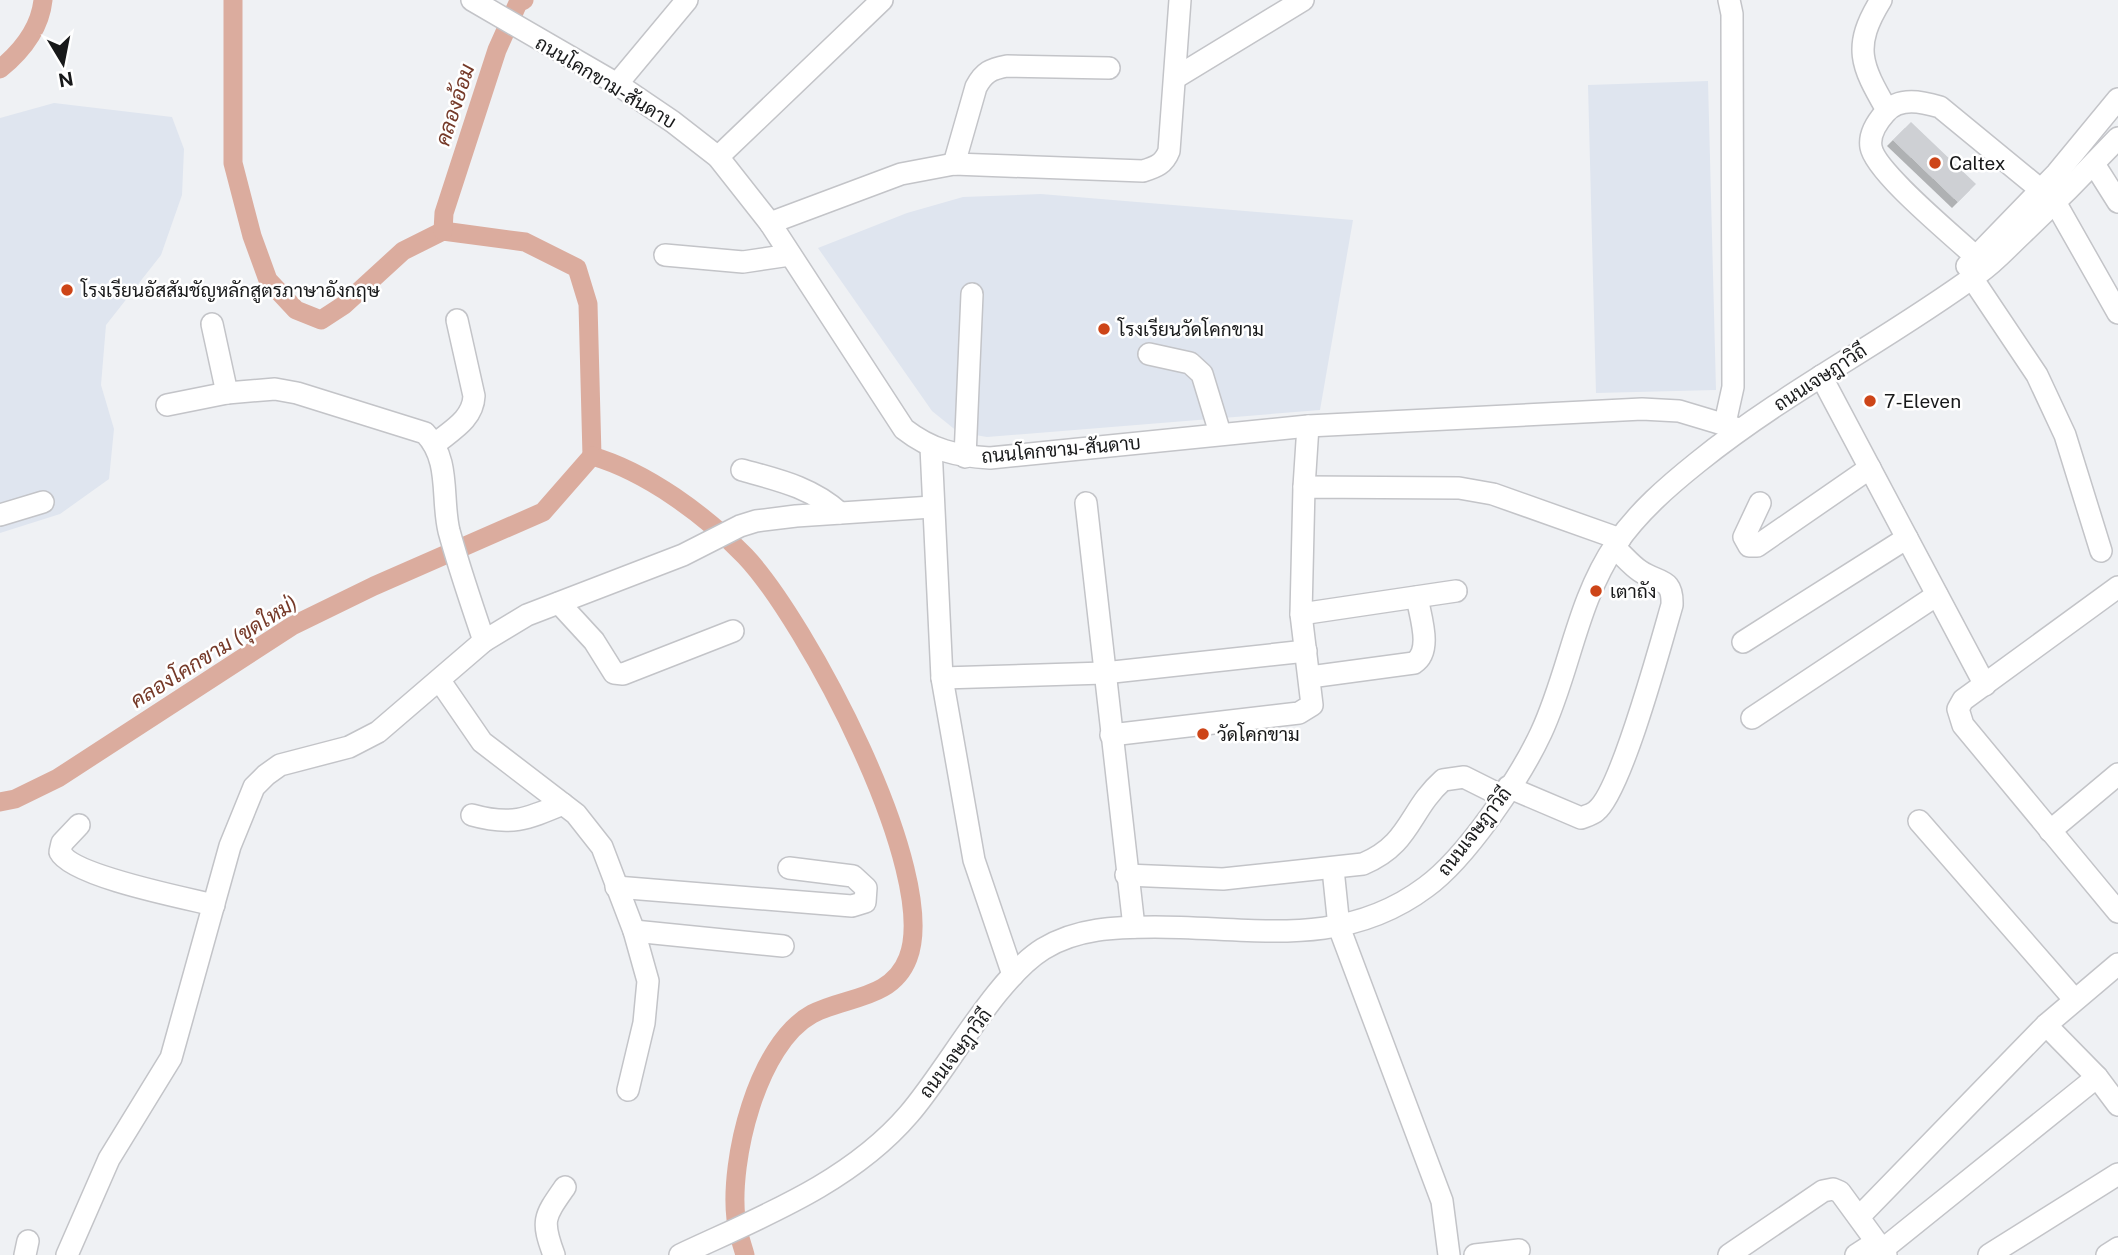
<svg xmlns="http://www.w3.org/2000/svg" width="2118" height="1255" font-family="'Public Sans',Sarabun,sans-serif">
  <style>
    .built { fill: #dfe5ef }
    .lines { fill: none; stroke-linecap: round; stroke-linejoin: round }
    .canal { stroke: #dbac9e; stroke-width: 19 }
    .building { fill: #ced0d4; filter: url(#shadow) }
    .minor-casing { stroke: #c3c4c8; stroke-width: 24 }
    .minor { stroke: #fff; stroke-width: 21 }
    .poi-dot { fill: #cd4518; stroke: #fff; stroke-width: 2.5 }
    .labels { text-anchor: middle; stroke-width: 5; stroke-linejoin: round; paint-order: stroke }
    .street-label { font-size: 19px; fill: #18191a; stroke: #fff }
    .poi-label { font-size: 19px; fill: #18191a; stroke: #fff; text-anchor: start }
    .water-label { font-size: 21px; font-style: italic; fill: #753928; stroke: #fff }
  </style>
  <defs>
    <filter id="shadow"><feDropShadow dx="-6" dy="6" stdDeviation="0" flood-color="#0004"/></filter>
  </defs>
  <rect width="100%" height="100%" fill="#eff1f4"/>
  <g class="built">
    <path d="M1708 81 1716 390 1596 393 1588 85Z"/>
    <path d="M54 103 172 117 184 149 182 195 161 255 106 325 101 385 114 429 109 479 60 514 0 533V118Z"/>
    <path d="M1041 194 1353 220 1320 410 987 437 958 432 932 411 818 248 907 213 963 197Z"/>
  </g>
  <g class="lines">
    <g class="canal">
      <path d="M233 0V163L252 236 268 280 296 310 321 320 344 305 403 251 443 231 525 242 577 268 588 304 592 456"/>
      <path d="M0 69C22 51 40 29 43 0"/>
      <path d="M443 231 444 213 497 50 518 3 524 0"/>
      <path d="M592 456C647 472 705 515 745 556 805 619 941 873 908 958 892 1000 846 996 812 1014 757 1044 729 1161 736 1219 737 1231 742 1244 745 1255"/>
      <path d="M0 802 15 799 58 778 292 626 374 586 543 512 592 456"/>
    </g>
  </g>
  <path class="building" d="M1911 122 1976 184 1958 202 1893 140Z"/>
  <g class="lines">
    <defs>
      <g id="minor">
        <path d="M472 0 617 84 673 122 718 157 770 223 904 429C931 450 956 456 990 458L1308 426 1642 409 1679 411 1739 429"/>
        <path d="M1881 0C1852 47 1861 65 1887 110"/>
        <path d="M1175 78 1303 0"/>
        <path d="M617 84 687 0"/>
        <path d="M718 157 882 0"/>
        <path d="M954 164 976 87C984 72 991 69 1007 66L1109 68"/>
        <path d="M2094 164 2118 202"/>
        <path d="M2055 202 2118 313"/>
        <path d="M770 223 901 174 954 164 1143 171C1156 167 1164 164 1169 151L1180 0"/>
        <path d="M665 255 743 262 790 255"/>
        <path d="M1976 257C1955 237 1875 172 1871 147 1869 135 1877 122 1885 113 1899 96 1923 102 1940 107L2041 190"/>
        <path d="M1967 266 2057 173 2118 99"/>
        <path d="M1972 278 2037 375 2065 435 2101 551"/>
        <path d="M212 324 227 393"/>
        <path d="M1149 354 1190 363 1202 374 1220 433"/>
        <path d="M1821 376 1985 685"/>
        <path d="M167 405 227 393 275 389 297 393 425 433C451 460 441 498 449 531 459 568 472 605 484 641"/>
        <path d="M1725 423 1733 387 1732 14 1729 0"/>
        <path d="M435 444C452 430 473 419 474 396L457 320"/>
        <path d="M931 447 942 678 974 860 1013 975"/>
        <path d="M965 457 972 294"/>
        <path d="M742 470C778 480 811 487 840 513"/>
        <path d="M1304 487 1308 426"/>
        <path d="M1086 503 1134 927"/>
        <path d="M1760 503 1744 537 1749 546H1757L1870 468"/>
        <path d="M0 515 43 502"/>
        <path d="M2118 587 1963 700 1958 709 1963 725 2118 912"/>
        <path d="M559 603 594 641 614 673 623 674 733 631"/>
        <path d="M1301 614 1456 591"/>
        <path d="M1743 642 1907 538"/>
        <path d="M1310 677 1414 663C1433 651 1420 616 1417 597"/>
        <path d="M942 678 1104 673 1306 651"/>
        <path d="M440 681 482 742 576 814 602 847 634 931 648 981 644 1023 628 1090"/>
        <path d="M1752 718 1937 595"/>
        <path d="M1111 735 1299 713 1312 705 1301 614 1304 487 1459 488 1493 494 1620 539"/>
        <path d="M1508 787 1581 818C1586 816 1593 814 1596 811 1621 792 1661 643 1672 605 1673 577 1659 584 1640 571 1631 565 1623 555 1614 547"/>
        <path d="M472 815C511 826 527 819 563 804"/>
        <path d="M1919 821 2074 999"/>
        <path d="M79 825 62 843 60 852C72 876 185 898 214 905"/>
        <path d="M2050 831 2118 774"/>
        <path d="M1333 869 1339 927 1442 1201 1449 1255"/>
        <path d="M1126 875 1223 879 1363 864C1411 844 1409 810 1443 780L1464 777 1502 796"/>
        <path d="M616 887 852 906 865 902 866 888 853 876 789 868"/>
        <path d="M634 931 783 946"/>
        <path d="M2046 1025 2097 1077 2118 1105"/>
        <path d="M1859 1217 2046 1025 2118 964"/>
        <path d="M1882 1250 2097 1077"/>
        <path d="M25 1255 28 1241"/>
        <path d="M67 1255 109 1159 171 1058 230 846 254 787 266 775 280 765 349 747 378 732 484 641 527 615 683 555 740 526 756 521 796 516 932 507"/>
        <path d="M554 1255C541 1220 544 1217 565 1187"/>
        <path d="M680 1255C761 1217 850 1183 909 1114 948 1069 995 979 1043 949 1077 928 1116 927 1155 927 1251 927 1342 950 1426 887 1466 858 1520 778 1541 733 1570 671 1576 603 1616 544 1638 512 1668 486 1698 462 1786 391 1888 340 1979 273 1995 262 2008 247 2022 234 2055 203 2087 171 2118 138"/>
        <path d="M1475 1255 1519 1250"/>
        <path d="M1729 1255 1823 1191 1833 1189 1840 1192 1886 1255"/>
        <path d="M1856 1255 1876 1242"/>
        <path d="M1989 1255 2118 1174"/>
        <path d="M2107 1255 2118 1248"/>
      </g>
    </defs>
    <use href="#minor" class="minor-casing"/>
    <use href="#minor" class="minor"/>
  </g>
  <g class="poi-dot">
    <circle cx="1935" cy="163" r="7"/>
    <circle cx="67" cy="290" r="7"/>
    <circle cx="1104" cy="329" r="7"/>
    <circle cx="1870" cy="401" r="7"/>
    <circle cx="1596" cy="591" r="7"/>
    <circle cx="1203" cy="734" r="7"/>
  </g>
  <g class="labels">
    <g class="street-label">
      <text transform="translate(606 82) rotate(31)" y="7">ถนนโคกขาม-สันดาบ</text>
      <text transform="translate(1820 377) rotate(-33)" y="7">ถนนเจษฎาวิถี</text>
      <text transform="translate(1061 449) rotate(-5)" y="7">ถนนโคกขาม-สันดาบ</text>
      <text transform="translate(1474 831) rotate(-52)" y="7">ถนนเจษฎาวิถี</text>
      <text transform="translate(955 1053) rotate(-53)" y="7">ถนนเจษฎาวิถี</text>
    </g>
    <g class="poi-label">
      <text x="1949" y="170">Caltex</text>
      <text x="81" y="297">โรงเรียนอัสสัมชัญหลักสูตรภาษาอังกฤษ</text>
      <text x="1118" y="336">โรงเรียนวัดโคกขาม</text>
      <text x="1884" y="408">7-Eleven</text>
      <text x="1610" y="598">เตาถัง</text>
      <text x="1217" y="741">วัดโคกขาม</text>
    </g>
    <g class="water-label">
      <text transform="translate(455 105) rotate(-72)" y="7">คลองอ้อม</text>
      <text transform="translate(214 652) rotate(-32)" y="7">คลองโคกขาม (ขุดใหม่)</text>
    </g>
  </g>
  <g transform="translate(63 63) rotate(170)" stroke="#ffffff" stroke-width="5" paint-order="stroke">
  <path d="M0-5L12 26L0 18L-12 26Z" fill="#18191a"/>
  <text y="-10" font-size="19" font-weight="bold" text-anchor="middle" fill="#18191a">N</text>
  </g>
</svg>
